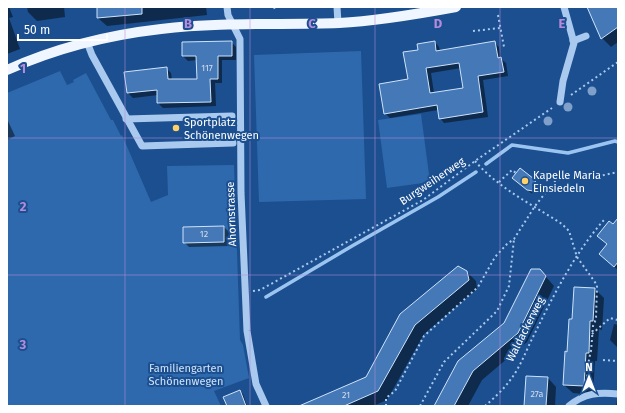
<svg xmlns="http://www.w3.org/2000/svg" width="625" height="413" font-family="'Fira Sans',sans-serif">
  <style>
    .green { fill: #2e69ad }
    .shadow { fill: #0007; fill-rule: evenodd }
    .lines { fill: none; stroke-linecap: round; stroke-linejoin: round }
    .stream { stroke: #9cc4f0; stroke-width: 3.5 }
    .building { fill: #4478b7; stroke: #cfe3fa; fill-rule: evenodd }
    .path { stroke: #a9c9ee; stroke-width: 2; stroke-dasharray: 2 3; stroke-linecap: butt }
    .minor { stroke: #a9c9ee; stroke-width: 7 }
    .major { stroke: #f0f6ff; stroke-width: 10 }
    .tree { fill: #7ea0ca }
    .grid { fill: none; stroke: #b68bdc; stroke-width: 1; stroke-opacity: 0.55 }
    .poi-dot { fill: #ffd166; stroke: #1b4f8f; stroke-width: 1.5 }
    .labels { text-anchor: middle; stroke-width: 4; stroke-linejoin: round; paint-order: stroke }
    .number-label { font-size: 9px; fill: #d0dded }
    .poi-label { font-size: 11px; fill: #fff; stroke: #1b4f8f; text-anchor: start }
    .street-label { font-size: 11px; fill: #fff; stroke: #1b4f8f }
    .park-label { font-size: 11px; fill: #cfe3fa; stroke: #1b4f8f }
    .grid-label { font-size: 13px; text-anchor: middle; font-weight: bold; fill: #b68bdc; stroke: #1b4f8f; stroke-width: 4; stroke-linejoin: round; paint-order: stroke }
  </style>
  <rect width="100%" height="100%" fill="#1b4f8f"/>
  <g class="green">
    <path d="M361 51 366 199 259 202 254 55Z"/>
    <path d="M60 71 67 85 74 82 73 80 86 73 111 120H113L121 136 122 135 151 202 168 195 167 166 234 165 240 340 243 345 249 378 214 391 221 406H7V93Z"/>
    <path d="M421 114 430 182 387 188 378 120Z"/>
  </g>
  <g class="shadow">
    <path d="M7 7H9L13 17 9 18 20 49 7 54Z"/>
    <path d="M27 7H64L65 17 37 21 28 12Z"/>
    <path d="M98 7H206L207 15 107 26 98 18Z"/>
    <path d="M591 7H618V42L611 47 602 38 588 8Z"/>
    <path d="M231 42 236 47V60H222V83H215L216 106 163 108 158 103V95L133 98 128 93 166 68 171 73 172 80H198L197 60 188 61 183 56Z"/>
    <path d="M435 42 439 47 440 51 494 42 499 47 501 59 506 63 508 76 483 80 488 117 444 123 440 118 438 110 390 118 385 113 409 80 419 51ZM461 68 465 89 434 93 431 73Z"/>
    <path d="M7 119 15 136 7 140Z"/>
    <path d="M533 179 539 187V191L536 194 531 193 517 181Z"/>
    <path d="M618 223V270L600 254 608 245 598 236Z"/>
    <path d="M224 227 229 232V246L189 247 184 242Z"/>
    <path d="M540 270 554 286 527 342 482 380 468 406H435L505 324Z"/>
    <path d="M467 272 476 281 477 289 424 334 387 400 373 406H305L367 378 401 315Z"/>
    <path d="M595 289 604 298 602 330 599 329 597 361H595L593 395 573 393 564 385 573 320Z"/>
    <path d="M614 324 618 325V348L610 340Z"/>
    <path d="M548 378 556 387 555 406H525Z"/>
    <path d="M240 391 243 394 247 406H228Z"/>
    <path d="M617 400 618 406H616Z"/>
  </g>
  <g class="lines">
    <g class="stream">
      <path d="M486 164 512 145 568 153 615 141 618 142"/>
      <path d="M266 297 352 246 438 197 476 172"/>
    </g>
  </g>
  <g class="building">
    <path d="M97 7H142V14L97 18Z"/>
    <path d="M587 7H618V27L601 39Z"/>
    <path d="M232 41V56H218V79H210L211 102 157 103V90L127 93 124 72 167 67 168 79H197L196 56H182V42Z"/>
    <path d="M435 41 436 51 495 41 498 58 501 57 504 72 478 76 483 112 439 119 437 105 384 114 379 84 408 79 403 52 418 50 417 44ZM459 63 463 88 430 93 426 68Z"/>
    <path d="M520 168 534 179 536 183V188L533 191 527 190 512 178Z"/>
    <path d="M618 218V262L614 267 599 254 607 244 597 236 609 221 613 224Z"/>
    <path d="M224 226V242L183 243V227Z"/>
    <path d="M458 266 467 271 469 280 415 325 378 391 344 406H299L366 377 400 314Z"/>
    <path d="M531 269H540L546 276 518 333 473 371 454 406H434L458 361 504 323Z"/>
    <path d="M574 287 595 288 593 321H590L589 353H586L584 386 563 385 565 351 567 352 569 319H572Z"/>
    <path d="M526 376 548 377 546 406H524Z"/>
    <path d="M240 390 246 406H227L223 397Z"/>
  </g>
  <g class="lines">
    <g class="path">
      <path d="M274 7 275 10"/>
      <path d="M498 15 504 47"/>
      <path d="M473 31 500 28"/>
      <path d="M571 95 618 62"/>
      <path d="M475 161C498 188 533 205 562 224L569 231 577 257 597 285 596 319 593 326 591 351 589 359 586 387"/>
      <path d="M499 182 512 170 516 173"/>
      <path d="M253 291 260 290 423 200 475 161 552 108"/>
      <path d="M592 334 610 318 618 320"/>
      <path d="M603 360 618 361"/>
      <path d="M386 406V398L395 391 424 336 478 287 495 257 507 244 514 239 535 206 554 182 566 177H595L618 172"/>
      <path d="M420 406 444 362 497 311 509 286 514 239"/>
      <path d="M485 406C494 398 504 389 511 379 521 366 527 348 535 333 553 296 576 251 604 220"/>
    </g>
    <g class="minor">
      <path d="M227 7 228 15 240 39 241 193 247 331 256 384 266 406"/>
      <path d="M337 7 338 23"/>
      <path d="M573 41 586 36"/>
      <path d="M87 42 92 55 142 146 233 143"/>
      <path d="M560 102 563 81 574 43 564 7"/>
      <path d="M126 119 232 116"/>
      <path d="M569 406C584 393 599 392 618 394"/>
    </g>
    <path class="major" d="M7 70C56 48 108 35 161 29 220 22 280 25 339 23 378 21 418 14 456 7"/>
  </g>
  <g class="tree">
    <circle cx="592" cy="91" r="4.5"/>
    <circle cx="568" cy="107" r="4.5"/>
    <circle cx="548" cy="121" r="4.5"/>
  </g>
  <path class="grid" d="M125 7V406M250 7V406M375 7V406M500 7V406M7 138H618M7 275H618"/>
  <g class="poi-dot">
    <circle cx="176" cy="128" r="4"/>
    <circle cx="525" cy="181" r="4"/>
  </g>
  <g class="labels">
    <g class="number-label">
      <text x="207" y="71">117</text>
      <text x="204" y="237">12</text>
      <text x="537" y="397">27a</text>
      <text x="346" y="398">21</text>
    </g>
    <g class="poi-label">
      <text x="184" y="126">Sportplatz<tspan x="184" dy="13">Schönenwegen</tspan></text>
      <text x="533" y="179">Kapelle Maria<tspan x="533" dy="13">Einsiedeln</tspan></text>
    </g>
    <g class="street-label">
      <text transform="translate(432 181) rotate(-34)" y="4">Burgweiherweg</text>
      <text transform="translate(231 214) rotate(-92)" y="4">Ahornstrasse</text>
      <text transform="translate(525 329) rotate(-63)" y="4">Waldackerweg</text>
    </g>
    <g class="park-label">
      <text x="186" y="372">Familiengarten<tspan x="186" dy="13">Schönenwegen</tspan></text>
    </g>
  </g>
  <g class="grid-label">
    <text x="188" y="28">B</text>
    <text x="312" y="28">C</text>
    <text x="438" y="28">D</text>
    <text x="562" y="28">E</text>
    <text x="23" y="73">1</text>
    <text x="23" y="211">2</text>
    <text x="23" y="349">3</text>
  </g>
  <rect width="625" height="413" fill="none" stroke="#ffffff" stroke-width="16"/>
  <g transform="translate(589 377)" stroke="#1b4f8f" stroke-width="3" paint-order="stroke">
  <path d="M0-3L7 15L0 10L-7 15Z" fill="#ffffff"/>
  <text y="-6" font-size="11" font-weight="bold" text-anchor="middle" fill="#ffffff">N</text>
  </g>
  <path d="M18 34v6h89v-6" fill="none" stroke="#ffffff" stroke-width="2"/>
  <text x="24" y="34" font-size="12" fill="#ffffff" stroke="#1b4f8f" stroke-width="3" paint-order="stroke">50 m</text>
</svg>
